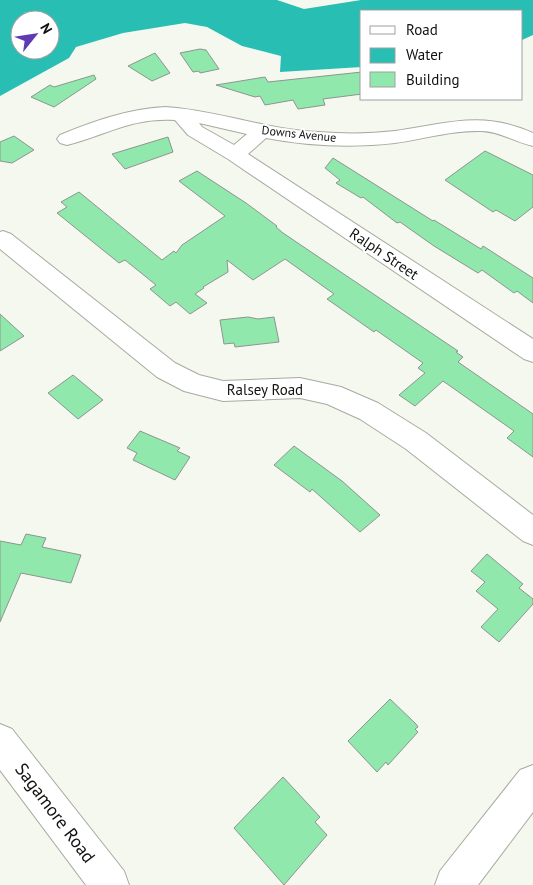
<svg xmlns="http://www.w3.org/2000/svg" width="533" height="885" font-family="'PT Sans',sans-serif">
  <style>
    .water { fill: #28beb4; fill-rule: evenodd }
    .building { fill: #91e8ad; stroke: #8d958f }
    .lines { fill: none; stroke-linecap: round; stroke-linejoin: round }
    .minor-casing { stroke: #a8aaa1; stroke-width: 2 }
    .minor { fill: #fff; fill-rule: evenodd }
    .labels { text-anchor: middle; stroke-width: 4; stroke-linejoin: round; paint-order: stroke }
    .far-street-label { font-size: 12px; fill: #11120f; stroke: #fff }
    .street-label { font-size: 15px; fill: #11120f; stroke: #fff }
    .near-street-label { font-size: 18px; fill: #11120f; stroke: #fff }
  </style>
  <rect width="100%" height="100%" fill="#f5f8ee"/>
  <path class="water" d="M0 0H277L304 9 361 0H533V35L522 40V11H362V67L280 72 281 56 242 46 207 27 185 23 123 33 76 47 69 58 0 96ZM20 20H50V50H20Z"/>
  <g class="building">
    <path d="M200 49 206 50 219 69 200 73 199 71 193 72 180 53Z"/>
    <path d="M155 53 170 73 152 81 128 66Z"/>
    <path d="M362 72V94L323 99 325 105 298 109 293 100 265 105 260 96 255 97 216 85 265 77 268 82Z"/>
    <path d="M94 75 96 79 54 107 31 97 50 85 54 87Z"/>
    <path d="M14 136 34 150 12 163 0 161V142Z"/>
    <path d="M168 137 173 152 125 169 112 154Z"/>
    <path d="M485 151 533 175V207L515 221 496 210 493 212 445 180Z"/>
    <path d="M333 158 433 221 434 220 481 249 483 246 533 278V303L517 291 514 293 482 270 478 273 434 246 400 222 397 223 363 197 361 198 336 183 340 180 325 168Z"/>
    <path d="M197 171 246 203 277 226 276 227 283 233 458 351 456 352 463 357 458 362 533 414V457L507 438 514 431 443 381 415 406 399 395 425 373 418 368 423 363 376 330 374 332 327 299 334 294 285 259 253 280 227 260 228 272 203 287 204 288 195 294 207 303 190 314 176 302 170 306 150 289 156 285 125 260 119 263 57 213 67 207 61 202 79 192 162 260 174 251 176 253 182 245 225 216 179 181Z"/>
    <path d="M0 314 24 336 0 351Z"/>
    <path d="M248 317 258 319 274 317 279 342 235 347 234 343 224 344 220 320Z"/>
    <path d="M73 375 103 400 78 419 48 393Z"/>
    <path d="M140 431 180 448 177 451 190 457 175 480 133 460 137 453 127 448Z"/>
    <path d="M294 446 342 481 380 515 360 532 312 489 310 492 274 465Z"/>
    <path d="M26 534 46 538 42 547 81 555 71 583 21 573 0 622V541L21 545Z"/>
    <path d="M487 554 523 584 519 588 533 599V604L499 642 481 627 498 609 476 591 485 582 471 571Z"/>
    <path d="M390 699 416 724 418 727 415 729 418 732 388 765 386 762 377 772 348 741Z"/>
    <path d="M283 777 320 817 315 822 327 835 284 885 234 828Z"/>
  </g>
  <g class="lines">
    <defs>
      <g id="minor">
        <path d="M165 107C217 110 266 130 319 132 344 134 370 134 395 131 447 124 481 110 533 133V146C515 142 501 132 482 131 453 130 424 139 395 143 353 148 308 146 266 138L248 154 533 339V362L524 359 228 159 188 135 175 120C133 117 106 135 67 145L60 143 57 139 60 135C94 121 128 109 165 107ZM199 123 247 134 234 145 202 127Z"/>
        <path d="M3 231 11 234 175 363 199 375 223 381 300 378 341 387 378 403 426 433 533 515V545L523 541 406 449 360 419 327 404 300 398 223 401 184 391 157 377 0 249V232Z"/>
        <path d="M0 724 12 729 124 871 129 885H86L0 770Z"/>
        <path d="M533 765V812L478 885H435L440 871 520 770Z"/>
      </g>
    </defs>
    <use href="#minor" class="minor-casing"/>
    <use href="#minor" class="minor"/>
  </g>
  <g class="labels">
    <g class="far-street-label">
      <text transform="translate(299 134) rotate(6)" y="4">Downs Avenue</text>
    </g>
    <g class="street-label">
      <text transform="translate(384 254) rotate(34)" y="5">Ralph Street</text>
      <text x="265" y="395">Ralsey Road</text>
    </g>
    <g class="near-street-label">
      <text transform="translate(55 813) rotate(53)" y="6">Sagamore Road</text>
    </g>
  </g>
  <rect x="360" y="10" width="162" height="90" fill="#ffffff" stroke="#a0a09f"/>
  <rect x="370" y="26" width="25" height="8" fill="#ffffff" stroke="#a0a09f"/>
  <text x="406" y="35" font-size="15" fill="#11120f">Road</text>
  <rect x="370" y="48" width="25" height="15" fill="#28beb4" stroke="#a0a09f"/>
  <text x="406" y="60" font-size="15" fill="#11120f">Water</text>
  <rect x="370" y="72" width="25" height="15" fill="#91e8ad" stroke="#a0a09f"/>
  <text x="406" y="85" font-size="15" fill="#11120f">Building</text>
  <g transform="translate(35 35) rotate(60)"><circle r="24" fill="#ffffff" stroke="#a0a09f"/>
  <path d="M0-4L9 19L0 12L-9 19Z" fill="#5f3bb3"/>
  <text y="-8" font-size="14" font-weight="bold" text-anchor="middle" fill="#11120f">N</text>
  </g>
</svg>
